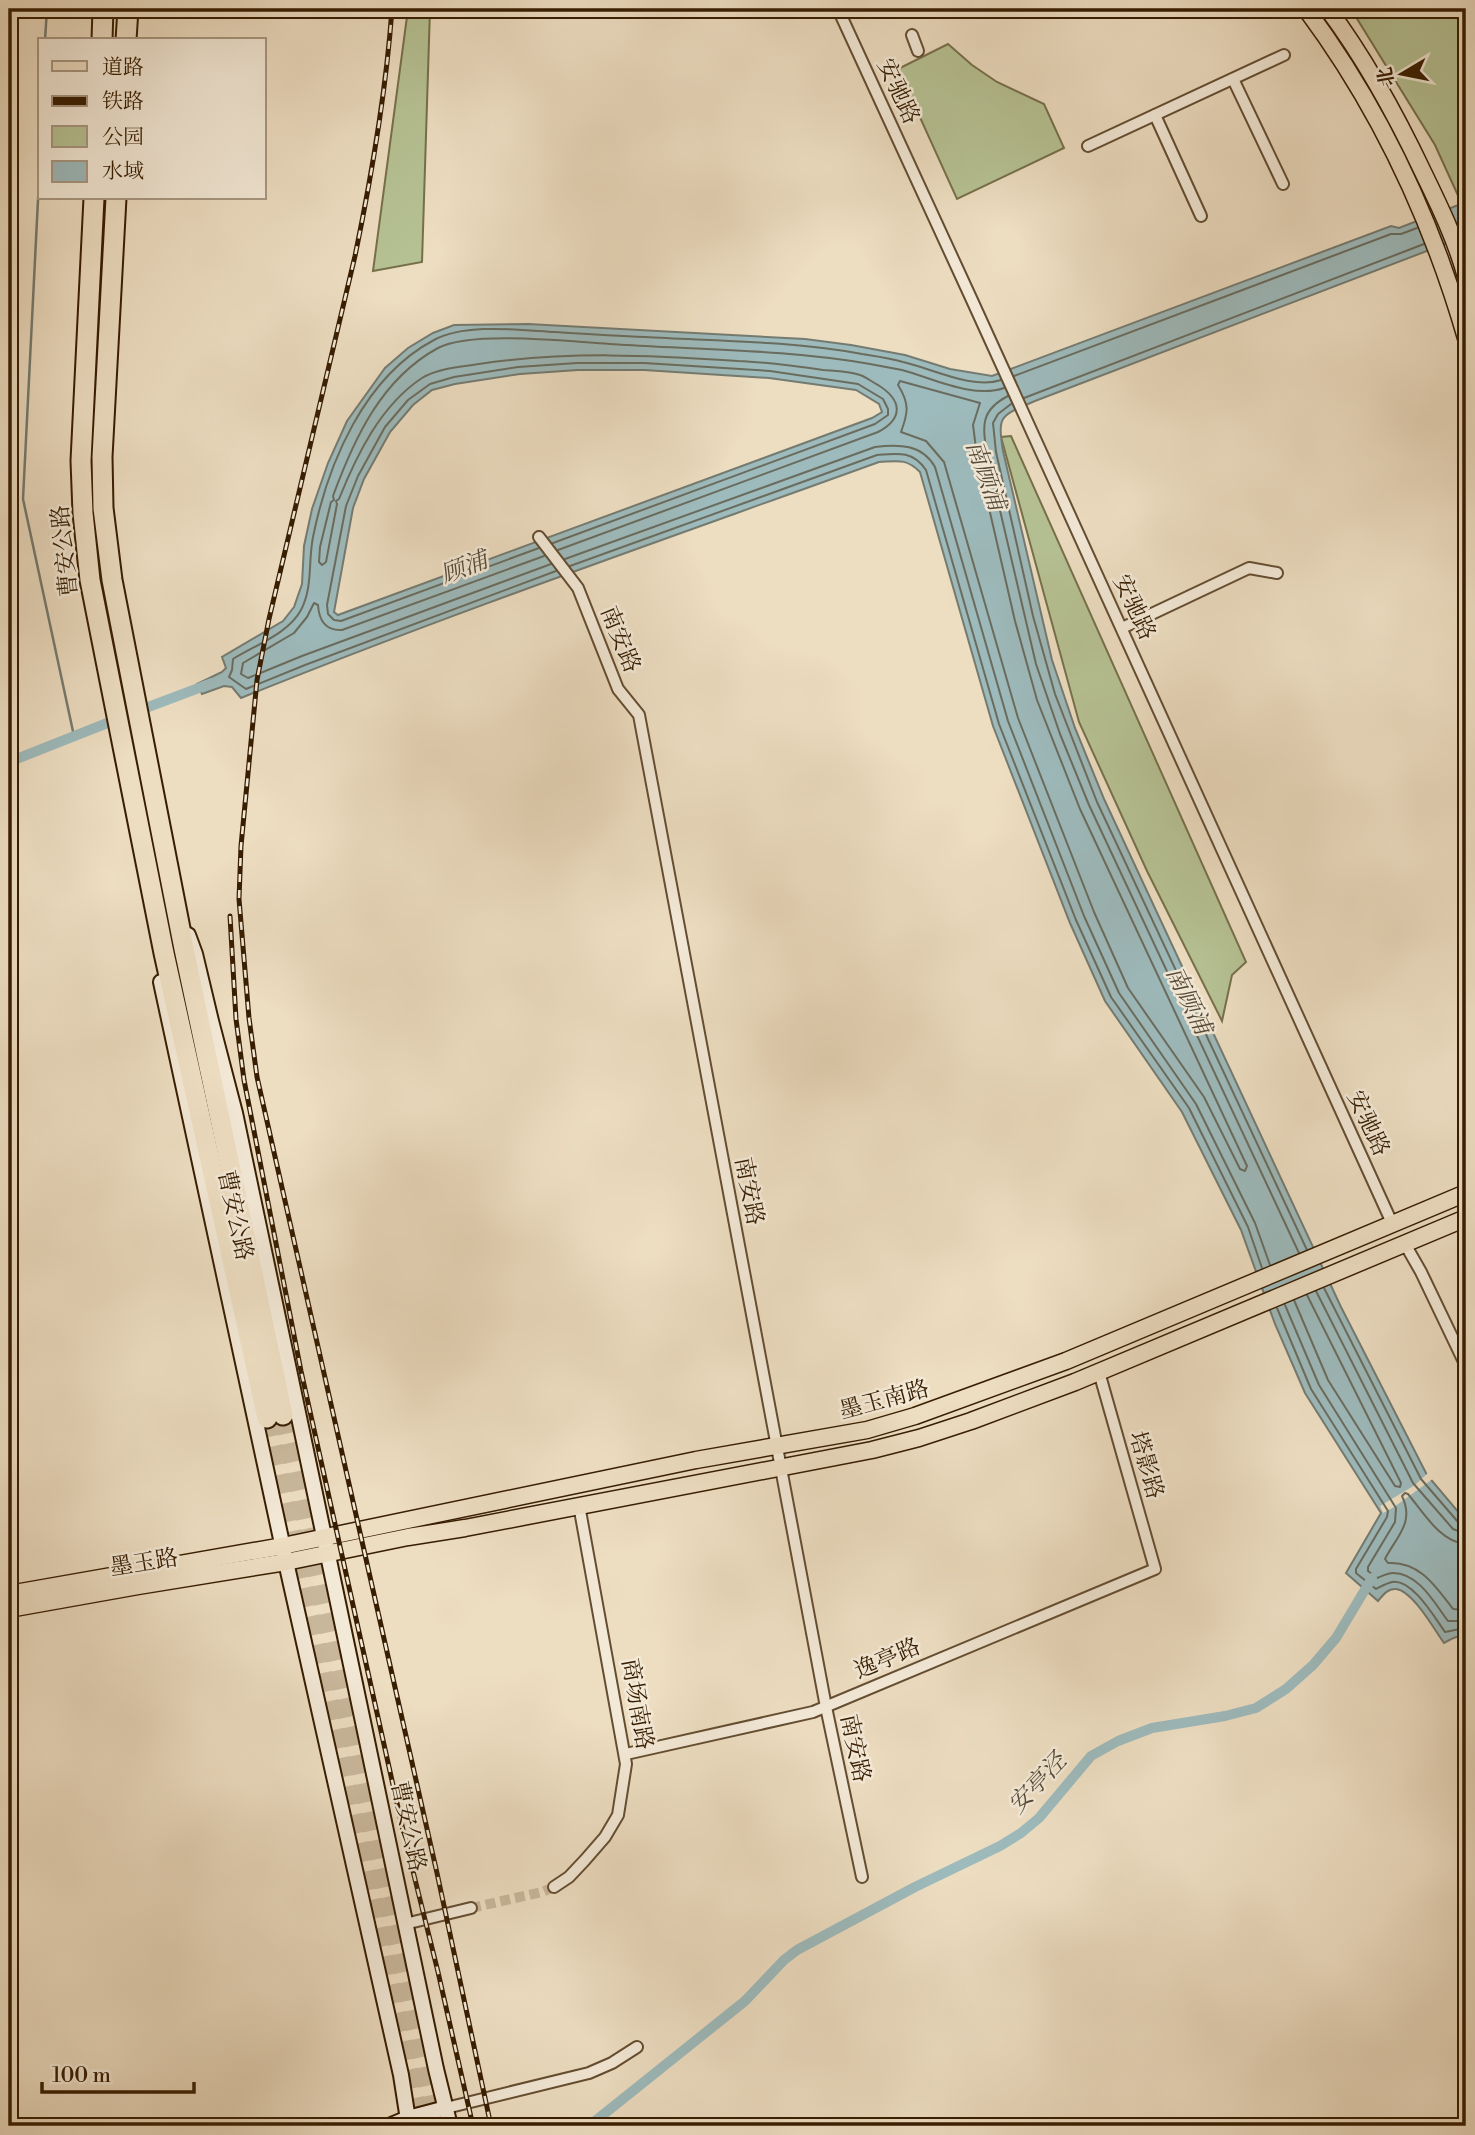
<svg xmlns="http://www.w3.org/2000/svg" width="1475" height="2135" font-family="'Libre Bodoni','Noto Serif SC',serif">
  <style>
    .green { fill: #b6c294; stroke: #76704a; stroke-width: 2 }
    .water { fill: #9dbabc; stroke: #747b71; stroke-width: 2; fill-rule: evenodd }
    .pier { fill: #edddc1 }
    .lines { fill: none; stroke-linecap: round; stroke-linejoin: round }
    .shore { stroke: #6a6c5e; stroke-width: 2 }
    .stream { stroke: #747b71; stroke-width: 2.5 }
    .canal { stroke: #9dbabc; stroke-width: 10 }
    .street-tunnel { stroke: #c9b79b; stroke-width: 10; stroke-dasharray: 10 5; stroke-linecap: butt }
    .highway-tunnel { stroke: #c9b79b; stroke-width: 19; stroke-dasharray: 19 10; stroke-linecap: butt }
    .street-casing { stroke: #644d31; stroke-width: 14 }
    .secondary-casing { stroke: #371d01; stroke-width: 18 }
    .primary-casing { stroke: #371d01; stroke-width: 19 }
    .highway-casing { stroke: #371d01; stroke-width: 23 }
    .street { stroke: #f3e9d7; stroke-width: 10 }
    .secondary { stroke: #f3e9d7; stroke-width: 14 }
    .primary { stroke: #edddc1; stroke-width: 16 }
    .highway { stroke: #edddc1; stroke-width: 19 }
    .rail-casing { stroke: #371d01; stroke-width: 5 }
    .rail { stroke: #f3e9d7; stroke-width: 2.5; stroke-dasharray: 8; stroke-linecap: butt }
    .labels { text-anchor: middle; stroke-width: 5; stroke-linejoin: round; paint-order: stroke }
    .street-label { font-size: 23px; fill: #371d01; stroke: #f3e9d7 }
    .water-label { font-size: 24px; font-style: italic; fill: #564c39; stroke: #f3e9d7 }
  </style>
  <rect width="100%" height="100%" fill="#edddc1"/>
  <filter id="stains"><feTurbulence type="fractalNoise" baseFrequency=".00286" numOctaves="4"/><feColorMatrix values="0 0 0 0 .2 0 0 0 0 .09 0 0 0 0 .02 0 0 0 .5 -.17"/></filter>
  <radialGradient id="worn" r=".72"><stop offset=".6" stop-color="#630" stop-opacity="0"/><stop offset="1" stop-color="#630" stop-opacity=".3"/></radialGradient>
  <g class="green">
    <path d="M408 9H430L422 262 373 271Z"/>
    <path d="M1351 9H1466V213L1435 145Z"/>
    <path d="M948 44 972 65 997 82 1044 104 1064 148 957 199 898 69Z"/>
    <path d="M1011 436 1246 962 1232 975 1222 1021 1147 871 1079 722 1001 437Z"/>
  </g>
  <path class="water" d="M1466 202V236L1035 401C1001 416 997 414 1003 451L1052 660 1075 728 1104 799 1341 1307 1427 1475 1466 1521V1638C1458 1634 1451 1639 1444 1643 1434 1629 1413 1591 1396 1589 1388 1588 1383 1595 1378 1601L1346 1573 1381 1513 1305 1393 1275 1324 1241 1230 1182 1112 1105 1001 1070 923 993 726 920 472C906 458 898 461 879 462 666 539 451 613 241 698L232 687 224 686 202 694 197 684 222 672 226 668 222 657 283 621 294 607 302 584 304 546 312 509 328 463 347 421 385 368 408 348 433 333 454 325 528 324 805 339 851 345 905 355 950 369 992 376 1391 226 1399 228ZM578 370H644L769 378 856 390 879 404 882 412 872 418 338 615 334 612 353 508 364 479 390 432 413 405 432 390 455 384 520 374Z"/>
  <path class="pier" d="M1429 1472 1434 1478 1394 1507 1383 1513 1380 1506 1415 1485Z"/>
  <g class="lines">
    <g class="shore">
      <path d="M1014 376 1391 234H1401L1417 228"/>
      <path d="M900 381 980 403 973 425 977 456 1015 621 1037 700 1080 809 1247 1166 1245 1171 1240 1169 1204 1097 1128 988 1094 912 1018 718 944 462 926 441 901 432C908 413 910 404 898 385Z"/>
      <path d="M1008 396C979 411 983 427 987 455L1036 664 1060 734 1089 805 1299 1253"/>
      <path d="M1024 398 1424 244"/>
      <path d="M1011 404 998 414 993 423 996 452 1033 616 1055 694 1097 802 1307 1250"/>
      <path d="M539 548 341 621 334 620 328 614 327 605 346 506 358 476 385 427 408 400 430 384 454 377 518 367 577 363H644L770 371 858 384 883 399 888 409V415L875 424 553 543"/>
      <path d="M558 550 878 432C904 418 902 400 878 385 872 382 866 377 860 375 848 371 835 371 823 370 795 366 767 362 738 361 651 355 566 351 479 364 461 367 438 368 422 378 381 405 357 454 339 499L336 501 337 504 326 562 322 565 319 562 320 547 331 502 334 500 333 496C354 439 381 379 438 348 473 329 583 343 627 345 708 350 790 350 870 364 881 366 891 368 902 370 932 378 974 399 1004 388"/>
      <path d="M544 556 342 630C325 631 319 620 318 605L314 603 307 617 294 633 243 663 241 674 248 678 302 656 551 564"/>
      <path d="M565 559 875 447C899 444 922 444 935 467L1008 721 1084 916 1119 993 1196 1104 1255 1223 1270 1265"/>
      <path d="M570 566 877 455C899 453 913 451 926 470L999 724 1076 920 1111 997 1189 1108 1248 1227 1262 1268"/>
      <path d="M556 571 305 665 246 689 229 677 232 670 233 659C255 645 288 634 301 610 313 587 308 562 313 537 328 463 364 377 434 340 466 323 519 330 555 332 585 334 615 336 645 337 717 341 791 341 862 354 875 356 890 358 903 362 931 368 973 390 1001 380"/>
      <path d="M1324 1288 1421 1479 1458 1522 1466 1525"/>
      <path d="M1316 1291 1413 1483 1453 1529 1466 1534"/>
      <path d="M1294 1300 1328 1380 1395 1486 1400 1487 1401 1483 1307 1295"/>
      <path d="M1285 1305 1319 1385 1396 1508 1395 1522 1368 1567V1571L1377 1578C1382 1576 1388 1573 1393 1573 1419 1573 1435 1604 1448 1621H1466"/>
      <path d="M1277 1308 1311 1389 1388 1511 1387 1517 1356 1569V1573L1376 1589C1380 1587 1387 1583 1392 1582 1412 1578 1435 1618 1445 1632L1460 1629 1466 1630"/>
      <path d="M1466 1544C1441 1543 1423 1512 1408 1494L1405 1493 1402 1496C1415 1523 1396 1537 1385 1559L1388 1563C1420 1561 1436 1587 1453 1609L1466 1610"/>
    </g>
    <g class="stream">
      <path d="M45 40 47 9"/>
      <path d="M40 160 23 499 74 736"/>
    </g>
    <g class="canal">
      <path d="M135 712 212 683"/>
      <path d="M9 762 120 718"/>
      <path d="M589 2126 745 2001 784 1960 797 1950 915 1887 1000 1846 1021 1833 1039 1818 1091 1756 1118 1741 1152 1728 1225 1716 1256 1708 1286 1689 1313 1665 1336 1638 1372 1578"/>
    </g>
    <path class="street-tunnel" d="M471 1908 542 1892 554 1887"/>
    <g class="highway-tunnel">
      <path d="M283 1415 436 2126"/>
      <path d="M267 1418 421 2126"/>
    </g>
    <defs>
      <g id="street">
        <path d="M838 9 971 298 1392 1223"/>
        <path d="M912 35 918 51"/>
        <path d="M1233 79 1283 184"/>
        <path d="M1155 115 1201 216"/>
        <path d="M1088 146 1284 55"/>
        <path d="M539 537 578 588 618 689 639 715 826 1707 862 1877"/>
        <path d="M1122 628 1249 568 1277 573"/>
        <path d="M1405 1244 1421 1272 1466 1366"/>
        <path d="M626 1754 813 1712 1155 1569 1099 1372"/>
        <path d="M554 1887 569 1877 585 1860 605 1837 618 1815 626 1764 579 1505"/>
        <path d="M405 1924 471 1908"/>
        <path d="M446 2108 589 2073 612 2063 637 2047"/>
      </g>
      <g id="secondary">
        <path d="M188 935 195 954 211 1021 235 1113 436 2069 450 2126"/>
        <path d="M161 982 286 1562 401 2075 409 2126"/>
        <path d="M389 2126 408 2118 446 2108"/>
      </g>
      <g id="primary">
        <path d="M1306 9C1379 107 1432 221 1466 338"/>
        <path d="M1328 9C1366 60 1396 115 1423 172 1440 207 1456 240 1466 277"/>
        <path d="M9 1594 283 1546 696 1460 867 1430 915 1416 1066 1361 1466 1193"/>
        <path d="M9 1609 138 1586 286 1562 408 1537 465 1528 872 1450 919 1438 971 1421 1075 1382 1466 1218"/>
      </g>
      <g id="highway">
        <path d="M102 40 103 9"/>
        <path d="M126 40 128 9"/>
        <path d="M94 198 81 461 83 513 90 580 164 953 267 1418"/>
        <path d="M116 198 102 457 103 508 112 580 184 949 283 1415"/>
      </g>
    </defs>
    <use href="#street" class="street-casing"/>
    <use href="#secondary" class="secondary-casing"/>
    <use href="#primary" class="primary-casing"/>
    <use href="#highway" class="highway-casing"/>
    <use href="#street" class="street"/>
    <use href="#secondary" class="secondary"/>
    <use href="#primary" class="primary"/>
    <use href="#highway" class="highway"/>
    <defs>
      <g id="rail">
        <path d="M392 9C386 92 372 174 355 256L269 619 257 680 241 846 239 899 249 1018 257 1077 437 1873 491 2126"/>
        <path d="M230 916 236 1019 244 1080 301 1371 405 1839 438 1972 473 2126"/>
      </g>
    </defs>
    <use href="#rail" class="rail-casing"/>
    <use href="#rail" class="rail"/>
  </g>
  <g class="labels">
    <g class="street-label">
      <text transform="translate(899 91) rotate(65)" y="8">安驰路</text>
      <text transform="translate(64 551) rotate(-96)" y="8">曹安公路</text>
      <text transform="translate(1135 607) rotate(65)" y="8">安驰路</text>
      <text transform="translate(621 639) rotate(68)" y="8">南安路</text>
      <text transform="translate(1369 1123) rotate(65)" y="8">安驰路</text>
      <text transform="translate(750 1191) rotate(79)" y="8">南安路</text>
      <text transform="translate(236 1215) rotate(78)" y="8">曹安公路</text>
      <text transform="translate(884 1399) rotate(-15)" y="8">墨玉南路</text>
      <text transform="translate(1147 1465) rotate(74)" y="8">塔影路</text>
      <text transform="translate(144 1562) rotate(-9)" y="8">墨玉路</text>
      <text transform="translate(887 1658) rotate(-23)" y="8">逸亭路</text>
      <text transform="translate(638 1704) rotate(80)" y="8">商场南路</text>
      <text transform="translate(856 1748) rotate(78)" y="8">南安路</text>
      <text transform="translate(409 1826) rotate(78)" y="8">曹安公路</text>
    </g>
    <g class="water-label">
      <text transform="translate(986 475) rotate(70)" y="8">南顾浦</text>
      <text transform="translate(464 567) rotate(-21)" y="8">顾浦</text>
      <text transform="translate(1189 1000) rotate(64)" y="8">南顾浦</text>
      <text transform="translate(1037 1783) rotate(-47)" y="8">安亭泾</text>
    </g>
  </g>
  <rect width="1475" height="2135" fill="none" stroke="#edddc1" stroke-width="35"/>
  <rect x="10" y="10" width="1454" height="2114" fill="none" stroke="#371d01" stroke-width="3.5"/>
  <rect x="18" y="18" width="1440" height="2100" fill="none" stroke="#371d01" stroke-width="2"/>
  <rect x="38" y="38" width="228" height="161" fill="#f3e9d7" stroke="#a89781" stroke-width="2"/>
  <rect x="52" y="61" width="35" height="10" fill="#edddc1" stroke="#a89781" stroke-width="2"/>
  <text x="102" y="74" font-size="21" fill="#371d01">道路</text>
  <rect x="52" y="96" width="35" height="10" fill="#371d01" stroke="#a89781" stroke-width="2"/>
  <text x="102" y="108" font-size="21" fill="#371d01">铁路</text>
  <rect x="52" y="126" width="35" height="21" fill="#b6c294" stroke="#a89781" stroke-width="2"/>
  <text x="102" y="144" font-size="21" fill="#371d01">公园</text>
  <rect x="52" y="161" width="35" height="21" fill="#9dbabc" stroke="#a89781" stroke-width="2"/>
  <text x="102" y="178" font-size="21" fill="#371d01">水域</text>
  <g transform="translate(1402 74) rotate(260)" stroke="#f3e9d7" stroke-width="5" paint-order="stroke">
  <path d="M0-5L12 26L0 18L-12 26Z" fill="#371d01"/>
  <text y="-10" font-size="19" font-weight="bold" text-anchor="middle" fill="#371d01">北</text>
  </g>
  <path d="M42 2082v10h152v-10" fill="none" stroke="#371d01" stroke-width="3.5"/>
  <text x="52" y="2082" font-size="21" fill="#371d01" stroke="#f3e9d7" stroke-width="5" paint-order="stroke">100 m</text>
  <rect width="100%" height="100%" filter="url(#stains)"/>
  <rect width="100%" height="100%" fill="url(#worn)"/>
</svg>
